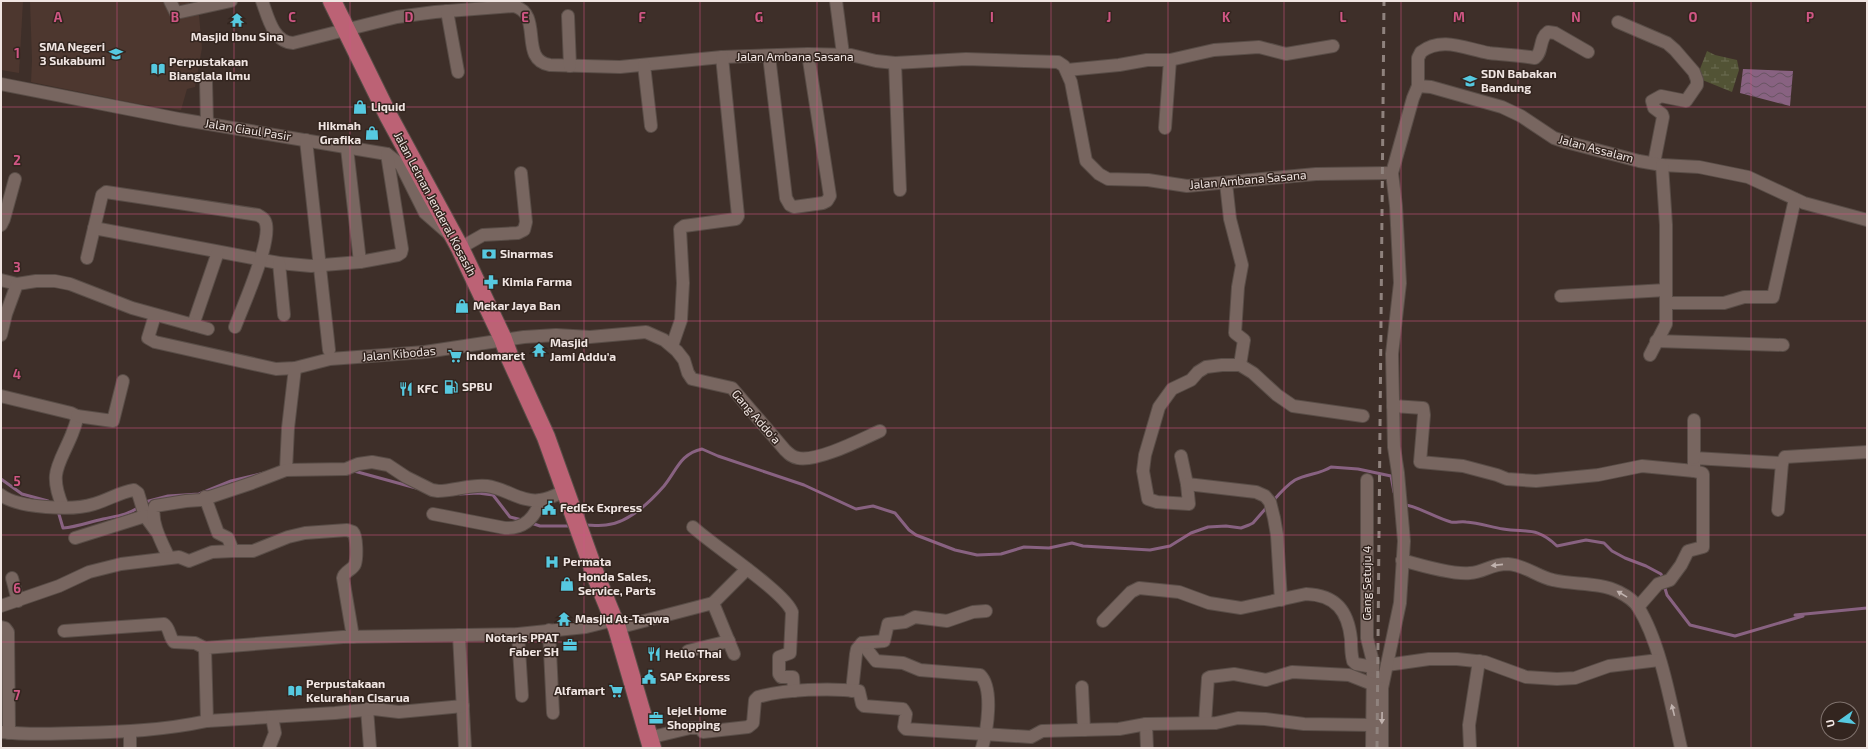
<svg xmlns="http://www.w3.org/2000/svg" width="1868" height="749" font-family="'Exo 2',sans-serif">
  <style>
    .built { fill: #4d372f }
    .wetland { fill: url(#wetland-marsh) }
    .water { fill: url(#water-waves) }
    .lines { fill: none; stroke-linecap: round; stroke-linejoin: round }
    .stream { stroke: #886281; stroke-width: 3 }
    .minor-casing { stroke: #594d47; stroke-width: 14 }
    .highway-casing { stroke: #594d47; stroke-width: 20 }
    .minor { stroke: #786660; stroke-width: 12 }
    .highway { stroke: #bc6275; stroke-width: 18 }
    .rail { stroke: #8f827d; stroke-width: 3; stroke-dasharray: 7 7; stroke-linecap: butt }
    .oneway { fill: #c0b2ae }
    .grid { fill: none; stroke: #d05684; stroke-width: 1; stroke-opacity: 0.55 }
    .labels { text-anchor: middle; stroke-width: 3; stroke-linejoin: round; paint-order: stroke }
    .poi-label { font-size: 12px; font-weight: bold; fill: #f0e5e2; stroke: #33251f; text-anchor: start }
    .street-label { font-size: 12px; fill: #f0e5e2; stroke: #33251f }
    .grid-label { font-size: 13px; text-anchor: middle; font-weight: bold; fill: #d05684; stroke: #33251f; stroke-width: 3; stroke-linejoin: round; paint-order: stroke }
  </style>
  <defs>
    <pattern id="wetland-marsh" width="20" height="14" patternUnits="userSpaceOnUse"><rect width="20" height="14" fill="#525335"/><path d="M1 5h8M5 5V1M11 12h8M15 12V8" fill="none" stroke="#6b6c52"/></pattern>
    <pattern id="water-waves" width="16" height="10" patternUnits="userSpaceOnUse"><rect width="16" height="10" fill="#886281"/><path d="M0 5q4-4 8 0t8 0" fill="none" stroke="#685462"/></pattern>
  </defs>
  <rect width="100%" height="100%" fill="#3e2f29"/>
  <g class="built">
    <path d="M1 1H23L19 73 1 70Z"/>
    <path d="M30 1H189L193 13 197 12 199 15 202 48 195 87 187 89 181 110 139 104 31 82 32 60Z"/>
  </g>
  <path class="wetland" d="M1707 51 1715 55 1737 60 1739 70 1732 92 1700 79 1698 74Z"/>
  <path class="water" d="M1743 69 1793 71 1790 106 1740 93Z"/>
  <g class="lines">
    <g class="stream">
      <path d="M354 471 416 488"/>
      <path d="M1 479 22 494 48 501"/>
      <path d="M460 494 478 493 493 495 510 517 522 520"/>
      <path d="M1273 501C1279 494 1287 485 1295 480 1307 474 1320 474 1331 467L1358 469 1391 476 1394 492"/>
      <path d="M145 502 168 496 199 494 231 481 264 473"/>
      <path d="M1405 505C1417 506 1436 518 1451 522 1456 523 1461 521 1466 522 1479 523 1491 527 1503 529 1527 533 1536 526 1557 546L1586 540 1604 543 1612 551 1625 558 1646 566 1661 574 1663 579"/>
      <path d="M58 511 63 528C77 527 89 522 103 519 116 516 128 515 139 507"/>
      <path d="M531 523 540 526H571"/>
      <path d="M584 525C591 525 599 526 606 525 628 523 650 502 664 486 677 470 680 454 702 449L718 456 804 485 856 509 873 506 895 513 909 530 916 535 955 550 977 555 1001 554 1024 547 1049 548 1072 543 1083 546 1150 550 1170 546 1191 533 1208 527 1226 526 1241 528 1249 525 1253 523 1267 507"/>
      <path d="M1664 585 1667 595 1690 625 1735 636 1803 616 1795 615 1867 608"/>
    </g>
    <defs>
      <g id="minor">
        <path d="M170 1 176 13 231 1"/>
        <path d="M262 1C268 17 273 42 293 43L397 17 435 12 514 6C544 14 518 60 550 65L620 67 722 57 808 54 851 55 876 61 895 63 966 59 1058 62 1064 66 1071 82 1086 161 1099 174 1108 179 1148 180 1187 186 1316 174 1392 173"/>
        <path d="M836 1 843 54"/>
        <path d="M447 11 458 72"/>
        <path d="M568 16 570 66"/>
        <path d="M1618 22 1667 43 1675 50 1694 72 1697 80V85L1686 101 1661 96 1652 101 1654 108 1662 114 1663 117 1654 163"/>
        <path d="M769 56 786 198 790 205 794 207 823 203 827 201 830 196 808 54"/>
        <path d="M895 63 900 190"/>
        <path d="M644 65 651 126"/>
        <path d="M1067 70 1119 65 1147 60H1170L1214 50 1259 47 1286 54 1333 46"/>
        <path d="M206 82 207 123"/>
        <path d="M1 84 179 119 387 154 401 165 425 213 449 234"/>
        <path d="M1418 86 1431 87 1502 107 1521 116 1554 138 1566 142 1639 161 1662 165 1699 167 1748 177 1804 203 1867 220"/>
        <path d="M1165 128 1170 60"/>
        <path d="M306 140 329 350"/>
        <path d="M347 148 360 262"/>
        <path d="M1226 183 1230 219 1242 265 1238 287 1235 333 1244 340 1240 365"/>
        <path d="M1 225 4 219 15 179"/>
        <path d="M94 228 279 263 311 266 360 262 398 255 401 253 402 249 387 154"/>
        <path d="M460 248 483 235 518 233 524 230 526 222 521 173"/>
        <path d="M87 258 102 195 106 192 258 215C261 217 264 218 265 221 274 238 242 308 235 327"/>
        <path d="M279 263 284 315"/>
        <path d="M1 280 17 284"/>
        <path d="M1561 296 1666 290"/>
        <path d="M1666 303H1724L1744 297H1773L1795 199"/>
        <path d="M155 315 148 338 155 342 276 369 295 368 330 359 425 352 524 337 556 335 590 337 646 332 664 340 677 351 684 360 688 373 692 379 732 388 785 450C789 454 792 457 798 458 818 462 862 439 880 431"/>
        <path d="M193 325 218 252"/>
        <path d="M1 335 6 314 17 284 36 281H55L70 284 132 308 208 329"/>
        <path d="M1656 341 1783 345"/>
        <path d="M672 346 681 320 683 283 680 229 684 226 736 219 738 216 722 57"/>
        <path d="M1650 355 1666 324V225L1662 165"/>
        <path d="M1 396 71 413 77 416C77 423 74 428 72 434 59 466 48 472 63 507"/>
        <path d="M1393 406 1423 408 1424 415 1420 462 1463 466 1497 475 1507 479 1536 481 1598 475 1642 466 1694 471V458L1782 463"/>
        <path d="M77 416 113 421 123 381"/>
        <path d="M1694 420V458"/>
        <path d="M1181 456 1187 484 1189 504 1157 502 1148 499 1143 471 1145 455 1159 407 1172 389 1191 380 1198 372 1206 367 1222 365H1240L1253 373 1277 395 1293 406 1363 416"/>
        <path d="M286 470 288 428 295 368"/>
        <path d="M1367 480V638L1373 662 1372 748"/>
        <path d="M1187 484 1256 492 1265 496 1270 502 1274 518 1277 535 1281 600"/>
        <path d="M1 495C18 508 73 511 94 504 108 500 120 492 134 490L138 493 145 516 156 531"/>
        <path d="M205 497 218 533 228 538 233 551H253L288 537 305 533 347 530 353 532C357 536 357 558 355 564 353 570 344 571 343 578L353 637"/>
        <path d="M1778 510 1782 463 1785 457 1867 452"/>
        <path d="M433 514 505 528C525 529 535 517 541 500"/>
        <path d="M693 527C712 545 785 592 792 612L790 653 779 657V674L781 677H793L794 691"/>
        <path d="M75 538 145 516"/>
        <path d="M169 558C163 545 149 520 155 506L186 501 201 500 252 483 286 470 346 469 358 464 372 462 388 465 406 477 432 490 438 491C454 491 471 484 487 486 505 488 522 503 540 500 550 499 558 494 566 490"/>
        <path d="M1402 560C1419 565 1454 575 1470 573 1485 572 1490 564 1508 564 1525 565 1538 577 1553 580 1574 585 1600 582 1619 592 1625 595 1634 601 1638 607 1661 644 1671 705 1681 748"/>
        <path d="M12 578 18 601"/>
        <path d="M713 603 747 569"/>
        <path d="M1 606 59 586 89 572 121 564 179 557 189 561 212 552 233 551"/>
        <path d="M1638 607 1658 584 1670 580 1681 565 1688 551 1703 547V474L1702 473 1694 471"/>
        <path d="M1103 621 1131 592 1139 588 1179 592 1209 603 1241 608 1306 594C1336 595 1348 611 1351 639 1351 647 1351 654 1353 661L1356 664 1373 667"/>
        <path d="M1 627 5 628 8 632 9 733"/>
        <path d="M617 628 713 603 734 654"/>
        <path d="M549 630 553 713"/>
        <path d="M64 631 164 624C170 628 169 637 174 642L195 643 205 648"/>
        <path d="M518 634 522 696"/>
        <path d="M459 635 465 748"/>
        <path d="M862 643 876 661 903 663 920 670 980 675C994 688 987 731 982 748"/>
        <path d="M688 651 729 641"/>
        <path d="M1387 665 1429 659H1457L1485 662 1526 677 1557 679 1575 678 1609 666 1659 660"/>
        <path d="M1082 687 1084 730"/>
        <path d="M852 691 856 654 857 649 862 643 884 641 888 624 905 622 915 617 947 621 973 612 986 611"/>
        <path d="M367 709 370 748"/>
        <path d="M207 721 335 713 374 709 399 712 463 706"/>
        <path d="M1205 723 1208 678 1210 677 1234 674 1266 680 1292 672 1349 675 1382 688 1400 603 1404 541 1398 473 1394 447 1392 354 1400 283 1396 206 1392 173 1413 98 1418 86V58L1421 52C1442 36 1466 49 1489 53 1504 55 1519 55 1535 58 1543 52 1539 38 1548 32L1555 33 1588 52"/>
        <path d="M1146 724 1147 748"/>
        <path d="M1 732C27 735 54 734 80 733 124 732 165 730 207 721L205 648 343 637 518 634 586 627 614 620"/>
        <path d="M130 732V748"/>
        <path d="M648 738 690 728H700L703 732 748 727 753 723 755 700 758 697C785 689 831 688 859 691L862 704 864 706 903 709 906 714 904 727 906 729 1031 737 1042 731 1119 729 1146 724 1216 723 1238 718 1265 719 1304 724 1372 725"/>
        <path d="M269 748 275 733 272 717"/>
        <path d="M1382 748V688"/>
        <path d="M1470 748 1469 725 1479 661"/>
      </g>
      <path id="highway" d="M332 1 389 117 460 248 503 339 510 358 546 437 597 579 617 628 652 748"/>
    </defs>
    <use href="#minor" class="minor-casing"/>
    <use href="#highway" class="highway-casing"/>
    <use href="#minor" class="minor"/>
    <use href="#highway" class="highway"/>
    <path class="rail" d="M1377 748 1384 1"/>
  </g>
  <defs><path id="oneway-solid" d="M-6-.8H1V-3.2L6.5 0L1 3.2V.8H-6Z"/></defs>
  <g class="oneway">
    <use href="#oneway-solid" transform="translate(1497 565) rotate(174)"/>
    <use href="#oneway-solid" transform="translate(1622 594) rotate(-149)"/>
    <use href="#oneway-solid" transform="translate(1673 710) rotate(-104)"/>
    <use href="#oneway-solid" transform="translate(1382 718) rotate(91)"/>
  </g>
  <path class="grid" d="M117 1V748M234 1V748M350 1V748M467 1V748M584 1V748M700 1V748M817 1V748M934 1V748M1051 1V748M1168 1V748M1284 1V748M1401 1V748M1518 1V748M1634 1V748M1751 1V748M1 107H1867M1 214H1867M1 321H1867M1 428H1867M1 535H1867M1 642H1867"/>
  <defs>
    <symbol id="temple-bare" viewBox="-9 -9 18 18"><path d="M0-6L5-2H3V0L6.5 2.5H4V6H1.5V3h-3V6H-4V2.5H-6.5L-3 0V-2H-5Z" fill="#56c9e0" stroke="#33251f" stroke-width="2.5" paint-order="stroke"/></symbol>
    <symbol id="school-bare" viewBox="-9 -9 18 18"><path d="M0-5L7-2L0 1L-7-2ZM-4 1L0 2.5L4 1V4Q0 6-4 4Z" fill="#56c9e0" stroke="#33251f" stroke-width="2.5" paint-order="stroke"/></symbol>
    <symbol id="library-bare" viewBox="-9 -9 18 18"><path d="M-6-4Q-3-5.5-.7-3.5V5Q-3 3-6 4ZM6-4Q3-5.5 .7-3.5V5Q3 3 6 4Z" fill="#56c9e0" stroke="#33251f" stroke-width="2.5" paint-order="stroke"/></symbol>
    <symbol id="shop-bare" viewBox="-9 -9 18 18"><path d="M-5-2.5h2.3a2.7 3.5 0 0 1 5.4 0H5L5.5 6h-11ZM-1.5-2.5h3a1.5 2.3 0 0 0-3 0Z" fill="#56c9e0" stroke="#33251f" stroke-width="2.5" paint-order="stroke"/></symbol>
    <symbol id="bank-bare" viewBox="-9 -9 18 18"><path d="M-6-4H6V4H-6ZM0-2.3a2.3 2.3 0 1 0 0 4.6a2.3 2.3 0 1 0 0-4.6Z" fill="#56c9e0" stroke="#33251f" stroke-width="2.5" paint-order="stroke"/></symbol>
    <symbol id="pharmacy-bare" viewBox="-9 -9 18 18"><path d="M-2-6h4v4h4v4h-4v4h-4v-4h-4v-4h4Z" fill="#56c9e0" stroke="#33251f" stroke-width="2.5" paint-order="stroke"/></symbol>
    <symbol id="supermarket-bare" viewBox="-9 -9 18 18"><path d="M-6-5.5h2.5l.6 2H6L4.5 2H-2.5L-4.4-4H-6ZM-1.5 3.2a1.3 1.3 0 1 0 .1 0ZM3 3.2a1.3 1.3 0 1 0 .1 0Z" fill="#56c9e0" stroke="#33251f" stroke-width="2.5" paint-order="stroke"/></symbol>
    <symbol id="fuel-bare" viewBox="-9 -9 18 18"><path d="M-5.5-6h7V0h2V4h1.3V-2.5L3-4.5l.8-.8L6-3V5H2.5V1h-1V6h-7ZM-4.2-4.7v3.2H.2V-4.7Z" fill="#56c9e0" stroke="#33251f" stroke-width="2.5" paint-order="stroke"/></symbol>
    <symbol id="restaurant-bare" viewBox="-9 -9 18 18"><path d="M-5-6h1v4h1v-4h1v4h1v-4h1v5L-1.5 .5V6h-2V.5L-5-1ZM5-6V6H3V1.5H1.5Q1.5-4 5-6Z" fill="#56c9e0" stroke="#33251f" stroke-width="2.5" paint-order="stroke"/></symbol>
    <symbol id="civic-bare" viewBox="-9 -9 18 18"><path d="M-.6-6.5H3V-4.5H.6V-3L4-1V1h2V6H-6V1h2V-1L-.6-3ZM-1.2 2.5V6h2.4V2.5Z" fill="#56c9e0" stroke="#33251f" stroke-width="2.5" paint-order="stroke"/></symbol>
    <symbol id="hospital-bare" viewBox="-9 -9 18 18"><path d="M-5-5h3v3.5h4V-5h3V5h-3V1.5h-4V5h-3Z" fill="#56c9e0" stroke="#33251f" stroke-width="2.5" paint-order="stroke"/></symbol>
    <symbol id="office-bare" viewBox="-9 -9 18 18"><path d="M-6-3h4V-5.5h4V-3h4V5H-6ZM-1-4.5V-3h2v-1.5ZM-6 0V1H6V0Z" fill="#56c9e0" stroke="#33251f" stroke-width="2.5" paint-order="stroke"/></symbol>
  </defs>
  <g fill-rule="evenodd">
    <use href="#temple-bare" x="227" y="10" width="20" height="20"/>
    <use href="#school-bare" x="106" y="44" width="20" height="20"/>
    <use href="#library-bare" x="148" y="59" width="20" height="20"/>
    <use href="#school-bare" x="1460" y="71" width="20" height="20"/>
    <use href="#shop-bare" x="350" y="97" width="20" height="20"/>
    <use href="#shop-bare" x="362" y="123" width="20" height="20"/>
    <use href="#bank-bare" x="479" y="244" width="20" height="20"/>
    <use href="#pharmacy-bare" x="481" y="272" width="20" height="20"/>
    <use href="#shop-bare" x="452" y="296" width="20" height="20"/>
    <use href="#temple-bare" x="529" y="340" width="20" height="20"/>
    <use href="#supermarket-bare" x="445" y="346" width="20" height="20"/>
    <use href="#fuel-bare" x="441" y="377" width="20" height="20"/>
    <use href="#restaurant-bare" x="396" y="379" width="20" height="20"/>
    <use href="#civic-bare" x="539" y="498" width="20" height="20"/>
    <use href="#hospital-bare" x="542" y="552" width="20" height="20"/>
    <use href="#shop-bare" x="557" y="574" width="20" height="20"/>
    <use href="#temple-bare" x="554" y="609" width="20" height="20"/>
    <use href="#office-bare" x="560" y="635" width="20" height="20"/>
    <use href="#restaurant-bare" x="644" y="644" width="20" height="20"/>
    <use href="#civic-bare" x="639" y="667" width="20" height="20"/>
    <use href="#library-bare" x="285" y="681" width="20" height="20"/>
    <use href="#supermarket-bare" x="606" y="681" width="20" height="20"/>
    <use href="#office-bare" x="646" y="708" width="20" height="20"/>
  </g>
  <g class="labels">
    <g class="poi-label">
      <text x="237" y="41" text-anchor="middle">Masjid Ibnu Sina</text>
      <text x="105" y="51" text-anchor="end">SMA Negeri<tspan x="105" dy="14">3 Sukabumi</tspan></text>
      <text x="169" y="66">Perpustakaan<tspan x="169" dy="14">Bianglala Ilmu</tspan></text>
      <text x="1481" y="78">SDN Babakan<tspan x="1481" dy="14">Bandung</tspan></text>
      <text x="371" y="111">Liquid</text>
      <text x="361" y="130" text-anchor="end">Hikmah<tspan x="361" dy="14">Grafika</tspan></text>
      <text x="500" y="258">Sinarmas</text>
      <text x="502" y="286">Kimia Farma</text>
      <text x="473" y="310">Mekar Jaya Ban</text>
      <text x="550" y="347">Masjid<tspan x="550" dy="14">Jami Addu’a</tspan></text>
      <text x="466" y="360">Indomaret</text>
      <text x="462" y="391">SPBU</text>
      <text x="417" y="393">KFC</text>
      <text x="560" y="512">FedEx Express</text>
      <text x="563" y="566">Permata</text>
      <text x="578" y="581">Honda Sales,<tspan x="578" dy="14">Service, Parts</tspan></text>
      <text x="575" y="623">Masjid At-Taqwa</text>
      <text x="559" y="642" text-anchor="end">Notaris PPAT<tspan x="559" dy="14">Faber SH</tspan></text>
      <text x="665" y="658">Hello Thai</text>
      <text x="660" y="681">SAP Express</text>
      <text x="306" y="688">Perpustakaan<tspan x="306" dy="14">Kelurahan Cisarua</tspan></text>
      <text x="605" y="695" text-anchor="end">Alfamart</text>
      <text x="667" y="715">lejel Home<tspan x="667" dy="14">Shopping</tspan></text>
    </g>
    <g class="street-label">
      <text x="795" y="61">Jalan Ambana Sasana</text>
      <text transform="translate(248 130) rotate(9)" y="4">Jalan Ciaul Pasir</text>
      <text transform="translate(1596 149) rotate(15)" y="4">Jalan Assalam</text>
      <text transform="translate(1248 180) rotate(-5)" y="4">Jalan Ambana Sasana</text>
      <text transform="translate(435 204) rotate(62)" y="4">Jalan Letnan Jenderal Kosasih</text>
      <text transform="translate(399 354) rotate(-5)" y="4">Jalan Kibodas</text>
      <text transform="translate(756 417) rotate(49)" y="4">Gang Addo'a</text>
      <text transform="translate(1367 583) rotate(-90)" y="4">Gang Setuju 4</text>
    </g>
  </g>
  <g class="grid-label">
    <text x="58" y="22">A</text>
    <text x="175" y="22">B</text>
    <text x="292" y="22">C</text>
    <text x="409" y="22">D</text>
    <text x="525" y="22">E</text>
    <text x="642" y="22">F</text>
    <text x="759" y="22">G</text>
    <text x="876" y="22">H</text>
    <text x="992" y="22">I</text>
    <text x="1109" y="22">J</text>
    <text x="1226" y="22">K</text>
    <text x="1343" y="22">L</text>
    <text x="1459" y="22">M</text>
    <text x="1576" y="22">N</text>
    <text x="1693" y="22">O</text>
    <text x="1810" y="22">P</text>
    <text x="17" y="58">1</text>
    <text x="17" y="165">2</text>
    <text x="17" y="272">3</text>
    <text x="17" y="379">4</text>
    <text x="17" y="486">5</text>
    <text x="17" y="593">6</text>
    <text x="17" y="700">7</text>
  </g>
  <rect width="1868" height="749" fill="none" stroke="#f0e5e2" stroke-width="4"/>
  <g transform="translate(1840 721) rotate(256)"><circle r="19" fill="#33251f" stroke="#7f726d"/>
  <path d="M0-3L7 15L0 10L-7 15Z" fill="#56c9e0"/>
  <text y="-6" font-size="11" font-weight="bold" text-anchor="middle" fill="#f0e5e2">U</text>
  </g>
</svg>
